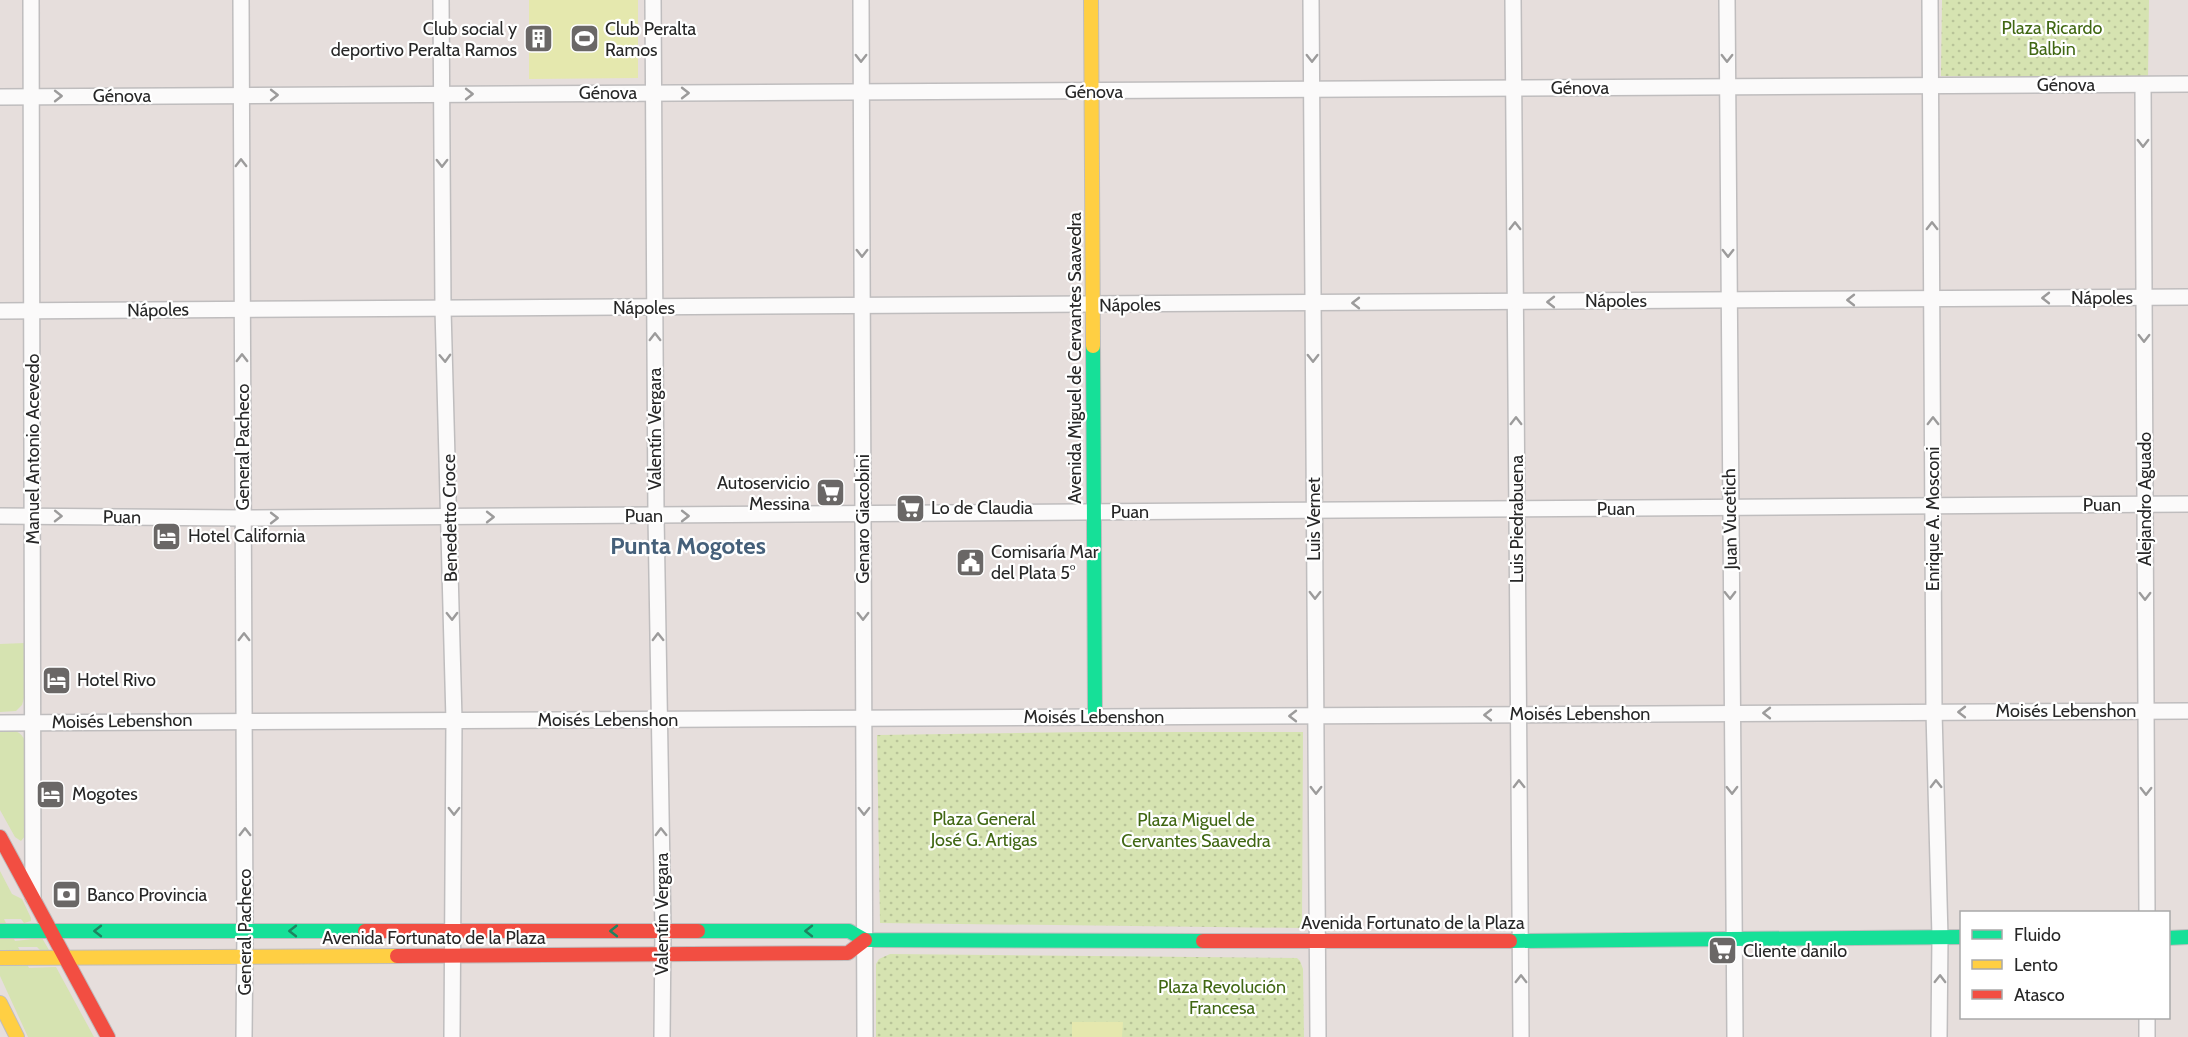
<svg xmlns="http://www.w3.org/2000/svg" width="2188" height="1037" font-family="Cabin,sans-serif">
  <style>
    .grass { fill: #d6e3b1 }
    .park { fill: url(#park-dots) }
    .pitch { fill: #e5e8ae }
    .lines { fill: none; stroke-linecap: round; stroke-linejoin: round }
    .street-casing { stroke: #bfbdbe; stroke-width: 18 }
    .fast-casing { stroke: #bfbdbe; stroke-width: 16 }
    .slow-casing { stroke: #bfbdbe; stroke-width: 16 }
    .jam-casing { stroke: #bfbdbe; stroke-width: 16 }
    .street { stroke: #fbfafa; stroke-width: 15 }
    .fast { stroke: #16e098; stroke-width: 14 }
    .slow { stroke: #ffcf43; stroke-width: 14 }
    .jam { stroke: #f24e42; stroke-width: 14 }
    .oneway { stroke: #9c9b9b }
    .oneway2 { stroke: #1e8460 }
    .labels { text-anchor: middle; stroke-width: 4.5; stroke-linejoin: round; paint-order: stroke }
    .park-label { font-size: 18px; fill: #406713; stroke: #fff }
    .poi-label { font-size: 18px; fill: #272727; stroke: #fff; text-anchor: start }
    .street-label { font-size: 18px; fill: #272727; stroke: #fff }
    .district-label { font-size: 24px; font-weight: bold; fill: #45607a; stroke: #fff }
  </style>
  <defs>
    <pattern id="park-dots" width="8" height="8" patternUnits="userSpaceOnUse" patternTransform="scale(1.5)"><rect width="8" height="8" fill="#d6e3b1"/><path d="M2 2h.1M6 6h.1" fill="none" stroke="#b8c398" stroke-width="1.8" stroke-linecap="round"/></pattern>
  </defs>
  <rect width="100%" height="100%" fill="#e6dedc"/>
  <g class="grass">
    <path d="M25 643 24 698 22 705 16 711 0 712V644Z"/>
    <path d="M0 730C12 730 20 729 25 741V836L21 841 15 837 0 810Z"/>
    <path d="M0 871 12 894 22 899 31 918V921L24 923 21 919H4L15 941 42 938 49 950H40L37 947H18L29 968 56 967 94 1037H28L0 976Z"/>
  </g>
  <g class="park">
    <path d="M1942 0H2149L2148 79 1941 76Z"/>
    <path d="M1089 732H1303L1302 928 880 923 877 735Z"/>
    <path d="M890 954 1297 958 1300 961 1303 969 1304 1037H876V964L879 959Z"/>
  </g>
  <g class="pitch">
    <path d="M529 0H638V78L529 79Z"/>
    <path d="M1072 1022H1123L1122 1037H1072Z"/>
  </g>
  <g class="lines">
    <defs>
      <g id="street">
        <path d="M31 0 33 897"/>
        <path d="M241 0 245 931 244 1037"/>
        <path d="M441 0 443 309 454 720 452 1037"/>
        <path d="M653 0 656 516 663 931 662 1037"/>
        <path d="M861 0 865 1037"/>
        <path d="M1311 0 1318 1037"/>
        <path d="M1513 0 1521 1037"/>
        <path d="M1727 0 1735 1037"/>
        <path d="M1930 0 1934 712 1940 937 1939 1037"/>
        <path d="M2143 85 2147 912"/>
        <path d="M0 97 2188 84"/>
        <path d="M0 311 2188 297"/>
        <path d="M0 516 243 518 2188 504"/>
        <path d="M0 723 2188 711"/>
        <path d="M2147 1018V1037"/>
      </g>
      <g id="fast">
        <path d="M1093 346 1095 717"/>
        <path d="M0 931H365"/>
        <path d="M698 931H849L865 940 1203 941"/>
        <path d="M2168 938 2188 937"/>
        <path d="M1510 941 1962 937"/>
      </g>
      <g id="slow">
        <path d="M1091 0 1093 346"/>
        <path d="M0 958 397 956"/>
        <path d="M0 1003 17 1037"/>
      </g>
      <g id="jam">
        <path d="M0 837 108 1037"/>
        <path d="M365 931H698"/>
        <path d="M1203 941H1510"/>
        <path d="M397 956 848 953 865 940"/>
      </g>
    </defs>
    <use href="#street" class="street-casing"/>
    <use href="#fast" class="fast-casing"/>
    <use href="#slow" class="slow-casing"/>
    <use href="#jam" class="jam-casing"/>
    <use href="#street" class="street"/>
    <use href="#fast" class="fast"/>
    <use href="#slow" class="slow"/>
    <use href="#jam" class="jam"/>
  </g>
  <defs><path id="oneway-chevron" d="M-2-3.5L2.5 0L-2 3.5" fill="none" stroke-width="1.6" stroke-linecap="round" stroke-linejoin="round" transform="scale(1.5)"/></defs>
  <g class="oneway">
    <use href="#oneway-chevron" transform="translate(861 58) rotate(90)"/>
    <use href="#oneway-chevron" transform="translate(1312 58) rotate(90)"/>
    <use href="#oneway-chevron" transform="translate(1727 58) rotate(90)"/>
    <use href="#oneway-chevron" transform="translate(685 93)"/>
    <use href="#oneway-chevron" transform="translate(469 94)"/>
    <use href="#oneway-chevron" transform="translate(274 95)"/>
    <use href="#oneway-chevron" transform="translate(58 96)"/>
    <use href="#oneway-chevron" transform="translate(2143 143) rotate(90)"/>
    <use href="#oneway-chevron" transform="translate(241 163) rotate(-90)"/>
    <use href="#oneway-chevron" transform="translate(442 163) rotate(90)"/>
    <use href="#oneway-chevron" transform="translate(1515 226) rotate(-90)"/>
    <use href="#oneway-chevron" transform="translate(1932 226) rotate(-90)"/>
    <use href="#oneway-chevron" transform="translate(862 253) rotate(90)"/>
    <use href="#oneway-chevron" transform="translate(1728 253) rotate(90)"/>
    <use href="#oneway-chevron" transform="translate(2046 298) rotate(180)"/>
    <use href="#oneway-chevron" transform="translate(1851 300) rotate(180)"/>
    <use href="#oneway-chevron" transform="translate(1551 302) rotate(180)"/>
    <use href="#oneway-chevron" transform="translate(1356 303) rotate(180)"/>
    <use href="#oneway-chevron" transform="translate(655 337) rotate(-90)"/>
    <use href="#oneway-chevron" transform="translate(2144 338) rotate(90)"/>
    <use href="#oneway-chevron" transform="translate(242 358) rotate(-90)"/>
    <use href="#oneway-chevron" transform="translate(445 358) rotate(88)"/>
    <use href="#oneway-chevron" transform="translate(1313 358) rotate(90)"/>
    <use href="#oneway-chevron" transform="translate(1516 421) rotate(-90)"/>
    <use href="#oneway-chevron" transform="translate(1933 421) rotate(-90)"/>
    <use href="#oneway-chevron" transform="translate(58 516) rotate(1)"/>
    <use href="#oneway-chevron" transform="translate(685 516)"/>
    <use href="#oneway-chevron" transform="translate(490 517)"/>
    <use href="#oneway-chevron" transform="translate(274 518)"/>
    <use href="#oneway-chevron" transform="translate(1315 595) rotate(90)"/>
    <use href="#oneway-chevron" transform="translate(1730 595) rotate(89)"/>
    <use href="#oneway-chevron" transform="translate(2145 596) rotate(90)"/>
    <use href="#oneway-chevron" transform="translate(452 616) rotate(89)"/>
    <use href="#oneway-chevron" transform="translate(863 616) rotate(90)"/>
    <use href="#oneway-chevron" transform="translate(244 637) rotate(-90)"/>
    <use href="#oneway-chevron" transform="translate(658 637) rotate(-91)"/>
    <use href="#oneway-chevron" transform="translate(1962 712) rotate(180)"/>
    <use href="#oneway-chevron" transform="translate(1767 713) rotate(180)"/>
    <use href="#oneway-chevron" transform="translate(1488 715) rotate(180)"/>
    <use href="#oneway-chevron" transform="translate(1293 716) rotate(180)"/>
    <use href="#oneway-chevron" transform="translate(1519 784) rotate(-91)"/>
    <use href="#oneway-chevron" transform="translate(1936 784) rotate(-91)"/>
    <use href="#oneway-chevron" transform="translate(1316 790) rotate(90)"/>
    <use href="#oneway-chevron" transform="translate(1732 790) rotate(89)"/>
    <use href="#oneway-chevron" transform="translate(2146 791) rotate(90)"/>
    <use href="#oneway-chevron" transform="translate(454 811) rotate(90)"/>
    <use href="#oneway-chevron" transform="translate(864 811) rotate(90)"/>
    <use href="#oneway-chevron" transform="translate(245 832) rotate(-90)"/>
    <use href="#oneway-chevron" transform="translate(661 832) rotate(-91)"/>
    <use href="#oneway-chevron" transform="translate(1521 979) rotate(-90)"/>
    <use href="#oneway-chevron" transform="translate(1940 979) rotate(-89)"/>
  </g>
  <g class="oneway2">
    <use href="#oneway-chevron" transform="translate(98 931) rotate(-180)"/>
    <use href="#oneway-chevron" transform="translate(293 931) rotate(180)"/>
    <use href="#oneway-chevron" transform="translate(614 931) rotate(-180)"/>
    <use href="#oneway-chevron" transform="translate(809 931) rotate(180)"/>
  </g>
  <defs>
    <symbol id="building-square" viewBox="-11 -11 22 22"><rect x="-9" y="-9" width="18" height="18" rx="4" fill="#6a6766" stroke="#fff"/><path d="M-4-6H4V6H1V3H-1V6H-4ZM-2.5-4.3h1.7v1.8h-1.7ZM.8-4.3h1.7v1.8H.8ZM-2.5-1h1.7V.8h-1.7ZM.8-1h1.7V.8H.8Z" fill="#fff"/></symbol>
    <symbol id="stadium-square" viewBox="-11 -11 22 22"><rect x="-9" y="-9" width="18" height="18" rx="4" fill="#6a6766" stroke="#fff"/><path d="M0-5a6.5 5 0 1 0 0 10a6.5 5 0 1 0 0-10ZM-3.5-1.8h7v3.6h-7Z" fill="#fff"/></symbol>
    <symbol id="supermarket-square" viewBox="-11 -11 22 22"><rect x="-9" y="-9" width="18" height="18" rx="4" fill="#6a6766" stroke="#fff"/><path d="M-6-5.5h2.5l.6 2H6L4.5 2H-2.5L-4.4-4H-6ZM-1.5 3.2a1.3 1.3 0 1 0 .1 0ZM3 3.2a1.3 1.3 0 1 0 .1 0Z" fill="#fff"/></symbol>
    <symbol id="hotel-square" viewBox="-11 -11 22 22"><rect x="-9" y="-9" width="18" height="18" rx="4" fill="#6a6766" stroke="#fff"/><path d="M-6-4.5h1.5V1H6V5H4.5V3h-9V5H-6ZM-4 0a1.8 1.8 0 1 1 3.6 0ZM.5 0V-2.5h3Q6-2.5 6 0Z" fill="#fff"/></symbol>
    <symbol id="civic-square" viewBox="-11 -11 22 22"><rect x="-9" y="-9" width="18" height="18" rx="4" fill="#6a6766" stroke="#fff"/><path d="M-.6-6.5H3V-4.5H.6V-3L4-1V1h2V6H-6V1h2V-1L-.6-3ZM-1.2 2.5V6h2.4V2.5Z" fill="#fff"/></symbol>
    <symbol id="bank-square" viewBox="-11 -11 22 22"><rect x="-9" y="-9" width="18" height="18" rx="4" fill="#6a6766" stroke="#fff"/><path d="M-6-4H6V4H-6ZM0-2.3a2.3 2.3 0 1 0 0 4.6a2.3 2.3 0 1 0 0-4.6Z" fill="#fff"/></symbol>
  </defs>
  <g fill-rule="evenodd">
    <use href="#building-square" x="522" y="22" width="33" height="33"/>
    <use href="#stadium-square" x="568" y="22" width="33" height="33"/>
    <use href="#supermarket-square" x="814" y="476" width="33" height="33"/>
    <use href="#supermarket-square" x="894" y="492" width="33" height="33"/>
    <use href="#hotel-square" x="150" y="520" width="33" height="33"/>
    <use href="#civic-square" x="954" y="546" width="33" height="33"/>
    <use href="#hotel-square" x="40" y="664" width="33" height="33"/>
    <use href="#hotel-square" x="34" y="778" width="33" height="33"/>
    <use href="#bank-square" x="50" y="878" width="33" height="33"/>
    <use href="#supermarket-square" x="1706" y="934" width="33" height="33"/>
  </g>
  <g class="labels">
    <g class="park-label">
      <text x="2052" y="34">Plaza Ricardo<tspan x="2052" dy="21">Balbin</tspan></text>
      <text x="984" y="825">Plaza General<tspan x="984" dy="21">José G. Artigas</tspan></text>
      <text x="1196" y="826">Plaza Miguel de<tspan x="1196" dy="21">Cervantes Saavedra</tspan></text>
      <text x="1222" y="993">Plaza Revolución<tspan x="1222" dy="21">Francesa</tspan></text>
    </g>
    <g class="poi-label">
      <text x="517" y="35" text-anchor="end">Club social y<tspan x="517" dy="21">deportivo Peralta Ramos</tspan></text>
      <text x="605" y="35">Club Peralta<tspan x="605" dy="21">Ramos</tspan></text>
      <text x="810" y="489" text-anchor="end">Autoservicio<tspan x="810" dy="21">Messina</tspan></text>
      <text x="931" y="514">Lo de Claudia</text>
      <text x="188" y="542">Hotel California</text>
      <text x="991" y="558">Comisaría Mar<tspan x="991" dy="21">del Plata 5°</tspan></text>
      <text x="77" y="686">Hotel Rivo</text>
      <text x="72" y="800">Mogotes</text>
      <text x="87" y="901">Banco Provincia</text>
      <text x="1743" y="957">Cliente danilo</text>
    </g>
    <g class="street-label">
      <text x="2066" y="91">Génova</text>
      <text x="1580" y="94">Génova</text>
      <text x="1094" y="98">Génova</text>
      <text x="608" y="99">Génova</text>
      <text x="122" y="102">Génova</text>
      <text x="2102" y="304">Nápoles</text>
      <text x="1616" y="307">Nápoles</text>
      <text transform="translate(1130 305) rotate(-1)" y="6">Nápoles</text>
      <text x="644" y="314">Nápoles</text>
      <text transform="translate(158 310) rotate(-1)" y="6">Nápoles</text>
      <text transform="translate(1075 358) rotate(-90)" y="6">Avenida Miguel de Cervantes Saavedra</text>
      <text transform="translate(655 429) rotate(-90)" y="6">Valentín Vergara</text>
      <text transform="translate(243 447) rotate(-90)" y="6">General Pacheco</text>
      <text transform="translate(33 449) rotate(-90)" y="6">Manuel Antonio Acevedo</text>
      <text transform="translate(2145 499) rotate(-90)" y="6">Alejandro Aguado</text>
      <text x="2102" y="511">Puan</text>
      <text x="1616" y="515">Puan</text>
      <text x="1130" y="518">Puan</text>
      <text x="644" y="522">Puan</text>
      <text transform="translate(122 517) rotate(1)" y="6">Puan</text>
      <text transform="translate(450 518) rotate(-91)" y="6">Benedetto Croce</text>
      <text transform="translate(863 519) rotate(-90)" y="6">Genaro Giacobini</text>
      <text transform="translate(1314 519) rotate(-90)" y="6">Luis Vernet</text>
      <text transform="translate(1517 519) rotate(-90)" y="6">Luis Piedrabuena</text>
      <text transform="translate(1730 519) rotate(-91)" y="6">Juan Vucetich</text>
      <text transform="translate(1933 519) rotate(-90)" y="6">Enrique A. Mosconi</text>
      <text x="2066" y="717">Moisés Lebenshon</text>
      <text x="1580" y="720">Moisés Lebenshon</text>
      <text x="1094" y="723">Moisés Lebenshon</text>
      <text x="608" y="726">Moisés Lebenshon</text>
      <text transform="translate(122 721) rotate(-1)" y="6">Moisés Lebenshon</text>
      <text transform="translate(662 914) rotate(-90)" y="6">Valentín Vergara</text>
      <text x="1413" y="929">Avenida Fortunato de la Plaza</text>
      <text transform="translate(245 932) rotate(-90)" y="6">General Pacheco</text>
      <text x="434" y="944">Avenida Fortunato de la Plaza</text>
    </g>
    <g class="district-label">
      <text x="688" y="554">Punta Mogotes</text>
    </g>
  </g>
  <rect x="1960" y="911" width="210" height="108" fill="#ffffff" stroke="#a9a9a9" stroke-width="1.5"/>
  <rect x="1972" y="930" width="30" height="9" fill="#16e098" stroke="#a9a9a9" stroke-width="1.5"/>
  <text x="2014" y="941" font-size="18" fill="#272727">Fluido</text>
  <rect x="1972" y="960" width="30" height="9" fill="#ffcf43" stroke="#a9a9a9" stroke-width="1.5"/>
  <text x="2014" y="971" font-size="18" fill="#272727">Lento</text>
  <rect x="1972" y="990" width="30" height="9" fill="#f24e42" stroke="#a9a9a9" stroke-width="1.5"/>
  <text x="2014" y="1001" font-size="18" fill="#272727">Atasco</text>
</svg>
